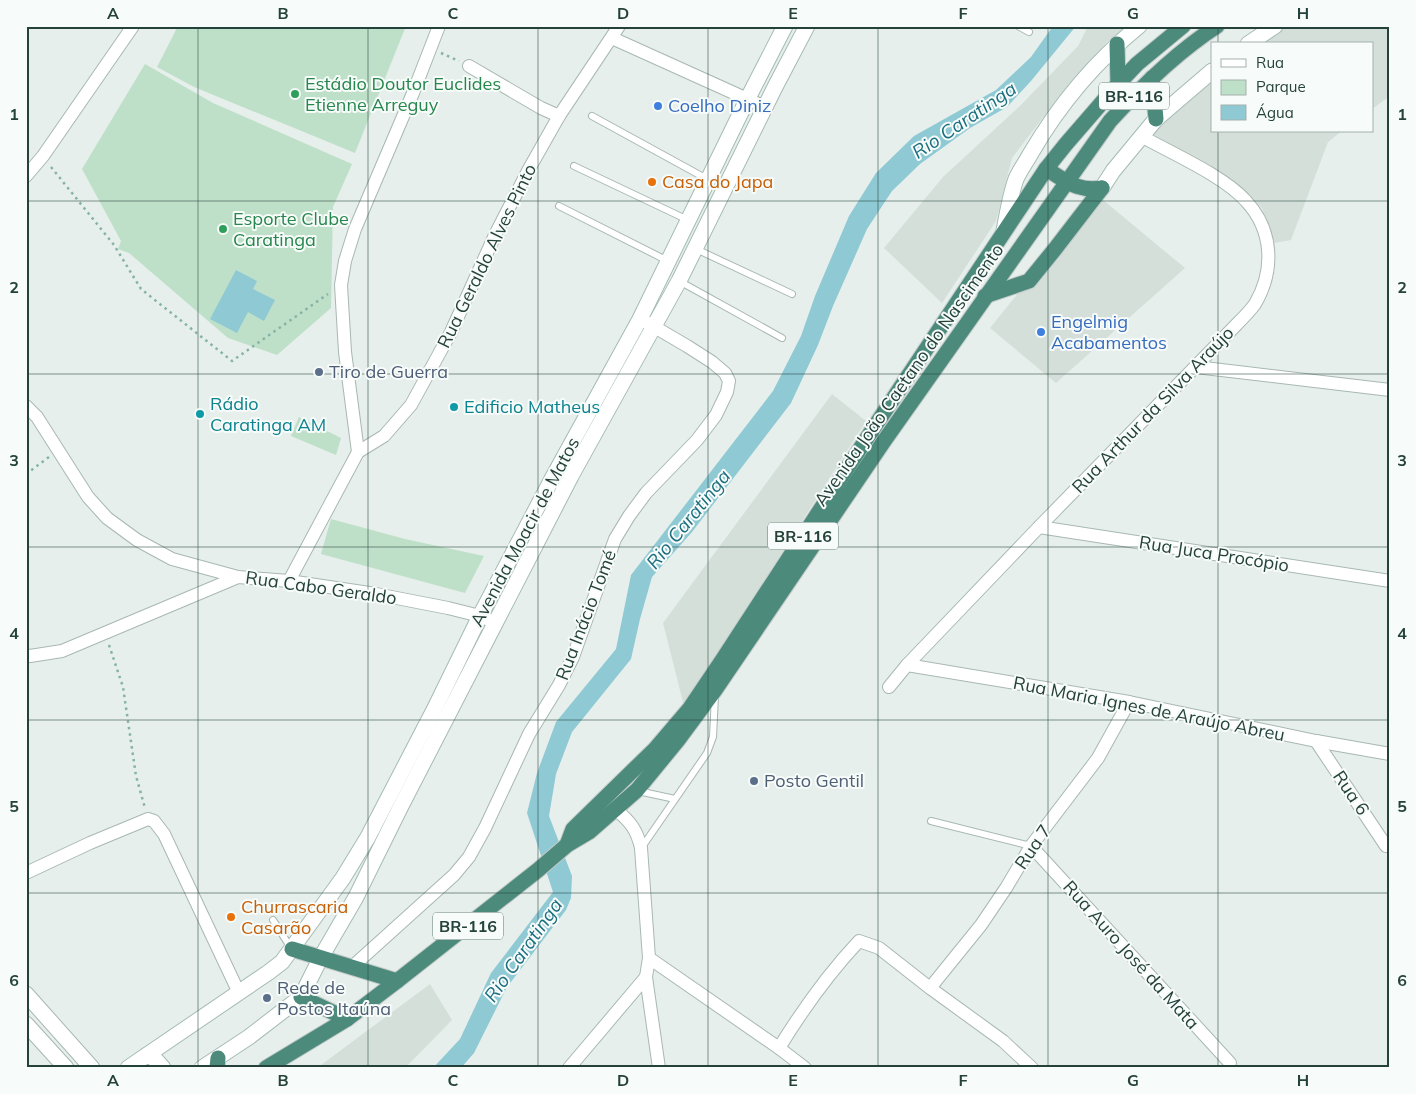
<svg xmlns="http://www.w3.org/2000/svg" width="1416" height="1094" font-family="Mulish,sans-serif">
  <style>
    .built { fill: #d4dfda }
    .green { fill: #bfe0c8 }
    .water { fill: #8ec9d4 }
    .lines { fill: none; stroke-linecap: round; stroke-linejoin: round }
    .service-casing { stroke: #a8b8b2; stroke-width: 8 }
    .minor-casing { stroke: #a8b8b2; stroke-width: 14 }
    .tertiary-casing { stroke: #a8b8b2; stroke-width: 17 }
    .secondary-casing { stroke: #a4bbb3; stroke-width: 17 }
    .trunk-casing { stroke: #c2cac8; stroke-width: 17 }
    .path { stroke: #86b3a5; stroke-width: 2.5; stroke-dasharray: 2.5 4; stroke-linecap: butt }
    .service { stroke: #fff; stroke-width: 6 }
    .minor { stroke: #fff; stroke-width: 12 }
    .tertiary { stroke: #fff; stroke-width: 15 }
    .secondary { stroke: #fff; stroke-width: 15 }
    .trunk { stroke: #4c8a7c; stroke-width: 15 }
    .grid { fill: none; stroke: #24423a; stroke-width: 1; stroke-opacity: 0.55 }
    .leisure-dot { fill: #2e9e5b; stroke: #f7fbf9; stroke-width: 2 }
    .shop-dot { fill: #3f7fe0; stroke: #f7fbf9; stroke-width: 2 }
    .food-dot { fill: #e8710a; stroke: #f7fbf9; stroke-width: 2 }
    .service-dot { fill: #5c6f8a; stroke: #f7fbf9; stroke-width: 2 }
    .culture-dot { fill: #0f9aa8; stroke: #f7fbf9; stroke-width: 2 }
    .labels { text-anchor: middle; stroke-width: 4; stroke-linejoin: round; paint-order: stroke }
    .shield { fill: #f7fbf9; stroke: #637a73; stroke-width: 1 }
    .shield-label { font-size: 16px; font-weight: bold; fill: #24423a }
    .leisure-label { font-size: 18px; fill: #27864d; stroke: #f7fbf9; text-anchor: start }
    .shop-label { font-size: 18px; fill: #366cbe; stroke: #f7fbf9; text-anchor: start }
    .food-label { font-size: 18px; fill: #c56008; stroke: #f7fbf9; text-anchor: start }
    .street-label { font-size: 18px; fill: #24423a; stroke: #f7fbf9 }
    .service-label { font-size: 18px; fill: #4e5e75; stroke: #f7fbf9; text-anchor: start }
    .culture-label { font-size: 18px; fill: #0d838f; stroke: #f7fbf9; text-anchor: start }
    .water-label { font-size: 19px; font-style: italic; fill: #1c6f80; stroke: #f7fbf9 }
    .neatline { fill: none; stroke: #24423a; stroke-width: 2 }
    .grid-label { font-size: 16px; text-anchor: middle; font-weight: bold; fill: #24423a }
  </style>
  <rect width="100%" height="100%" fill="#e6efeb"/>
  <g class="built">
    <path d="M1088 26H1129L1107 42 1072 80 1012 158 996 221 942 303 884 248 943 177 1020 106 1078 46Z"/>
    <path d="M1285 26H1390V96L1372 109V44H1260Z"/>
    <path d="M1212 78V131H1342L1328 142 1291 240 1274 243 1262 208 1243 189 1149 132Z"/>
    <path d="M1097 195 1185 268 1056 383 990 328Z"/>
    <path d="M832 394 866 421 684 706 663 623Z"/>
    <path d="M430 984 452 1020 405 1068H317Z"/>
  </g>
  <g class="green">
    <path d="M178 26H406L355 153 194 87 157 67Z"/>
    <path d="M145 64 213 103 352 164 333 207 331 308 277 355 228 338 129 253 118 249 121 241 82 169Z"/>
    <path d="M299 417 341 438 336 455 291 436Z"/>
    <path d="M331 519 405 539 484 556 465 593 321 554Z"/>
  </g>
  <g class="water">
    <path d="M1053 26H1076L1031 81 1007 107 970 128 920 164 892 191 867 229 833 306 818 345 791 403 692 532 652 577 640 619 631 659 572 732 556 774 549 816 572 876 571 898 566 910 507 987 474 1053 461 1068H433L460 1039 491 973 553 892 527 813 537 773 556 722 616 649 631 575 773 391 801 336 815 296 849 216 876 173 914 136 996 90 1031 57Z"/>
    <path d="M236 270 257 281 253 289 275 300 264 321 248 312 237 333 210 319Z"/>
  </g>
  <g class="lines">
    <defs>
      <g id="service">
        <path d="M1018 26 1029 32"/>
        <path d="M592 116 707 179"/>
        <path d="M574 166 688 220"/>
        <path d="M559 206 668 261"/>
        <path d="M696 249 792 294"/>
        <path d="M679 281 782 338"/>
        <path d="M638 791 675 799"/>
        <path d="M931 821 1031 846"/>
        <path d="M642 847 707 753 713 737 715 696"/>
        <path d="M273 920 291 948"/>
      </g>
      <g id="minor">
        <path d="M612 38 765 107"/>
        <path d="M469 66 541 108 559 116"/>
        <path d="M26 176 43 156 133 26"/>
        <path d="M1196 367 1390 390"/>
        <path d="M26 406 37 417 88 497 107 518 137 540 172 559 238 577"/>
        <path d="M358 452 345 352 341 285 345 261 355 229 413 93 439 26"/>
        <path d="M1039 527 1390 581"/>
        <path d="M289 581 358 452 384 436 411 405 451 332 495 235 529 169 559 116 619 26"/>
        <path d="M26 655 30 656 62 651 238 577 289 581 376 594 448 608 480 616 489 620"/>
        <path d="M907 665 1129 702 1316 741 1390 754"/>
        <path d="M889 687 907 665 1039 527 1237 324C1243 318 1250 311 1255 304 1275 270 1273 230 1246 201 1224 176 1171 153 1141 136"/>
        <path d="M1316 741 1386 846"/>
        <path d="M616 810C630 821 637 830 641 848L649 958 646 977 659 1068"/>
        <path d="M1031 846 1230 1063"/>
        <path d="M26 873 90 843 148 819 154 821 164 834 239 993"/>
        <path d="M649 958 779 1048 805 1068"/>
        <path d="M352 967 454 875 469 857 485 828 529 734 559 685 573 657 615 539 629 516 646 493 697 440 716 415 727 392 729 381 725 373 712 362 687 346 646 322"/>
        <path d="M930 988 981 925 1006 888 1031 846 1098 758 1129 702"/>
        <path d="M779 1048C803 1009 828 974 859 941L879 948 930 988 1003 1041 1032 1068"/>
        <path d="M569 1068 646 977"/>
      </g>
      <g id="tertiary">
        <path d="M26 994 92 1068"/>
        <path d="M26 1024 66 1068"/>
      </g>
      <g id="secondary">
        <path d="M1248 44 1275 26"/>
        <path d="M1102 188 1113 171 1156 119 1212 71"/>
        <path d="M1004 231C1007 214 1010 196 1016 179 1020 170 1026 162 1031 153 1059 105 1096 61 1139 26"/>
        <path d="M147 1055 155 1059 163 1068"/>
        <path d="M128 1068 269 972 282 962 343 878 368 837 434 710 480 616 552 479 640 319 747 100 785 26"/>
        <path d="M202 1068 249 1037 301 997 320 959 356 897 401 806 571 476 679 281 775 87 807 26"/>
      </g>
      <g id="trunk">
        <path d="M1117 44 1118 84"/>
        <path d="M1152 78 1156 119"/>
        <path d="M1046 169C1067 181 1077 192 1102 188"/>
        <path d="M985 296 1029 281 1055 249 1102 188"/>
        <path d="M567 845 573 829 655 749 690 708 723 659 869 435 1046 169 1066 144 1118 84 1137 64 1183 26"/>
        <path d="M292 949 397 981"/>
        <path d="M301 997 347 1019"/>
        <path d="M217 1068 218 1058"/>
        <path d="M266 1068 347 1019 397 981 538 870 567 845 589 832 637 790 678 740 715 690 884 441 1110 121C1142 86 1177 52 1217 26"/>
      </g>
    </defs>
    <use href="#service" class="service-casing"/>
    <use href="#minor" class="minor-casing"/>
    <use href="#tertiary" class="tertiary-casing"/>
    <use href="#secondary" class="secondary-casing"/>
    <use href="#trunk" class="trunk-casing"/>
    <g class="path">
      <path d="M441 53 459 61"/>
      <path d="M51 167 114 245 141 289 232 361 328 294"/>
      <path d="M26 474 49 457"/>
      <path d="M109 645 123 687 136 776 145 808"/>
    </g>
    <use href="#service" class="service"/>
    <use href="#minor" class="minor"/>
    <use href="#tertiary" class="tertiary"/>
    <use href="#secondary" class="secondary"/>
    <use href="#trunk" class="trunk"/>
  </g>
  <path class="grid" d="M198 26V1068M368 26V1068M538 26V1068M708 26V1068M878 26V1068M1048 26V1068M1218 26V44M1218 131V1068M26 201H1390M26 374H1390M26 547H1390M26 720H1390M26 893H1390"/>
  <g class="leisure-dot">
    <circle cx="295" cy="94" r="5"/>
    <circle cx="223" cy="229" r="5"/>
  </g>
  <g class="shop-dot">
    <circle cx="658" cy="106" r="5"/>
    <circle cx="1041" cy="332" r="5"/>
  </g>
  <g class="food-dot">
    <circle cx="652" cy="182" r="5"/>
    <circle cx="231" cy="917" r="5"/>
  </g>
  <g class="service-dot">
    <circle cx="319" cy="372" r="5"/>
    <circle cx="754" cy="781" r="5"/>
    <circle cx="267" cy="998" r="5"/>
  </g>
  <g class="culture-dot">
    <circle cx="454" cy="407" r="5"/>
    <circle cx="200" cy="414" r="5"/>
  </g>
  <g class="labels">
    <g class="shield">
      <rect x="1099" y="82.5" width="70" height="27" rx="4"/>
      <rect x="768" y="522.5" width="70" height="27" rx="4"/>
      <rect x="433" y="912.5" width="70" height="27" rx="4"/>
    </g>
    <g class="shield-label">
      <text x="1134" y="102">BR-116</text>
      <text x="803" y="542">BR-116</text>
      <text x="468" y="932">BR-116</text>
    </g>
    <g class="leisure-label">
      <text x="305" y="90">Estádio Doutor Euclides<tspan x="305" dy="21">Etienne Arreguy</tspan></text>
      <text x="233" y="225">Esporte Clube<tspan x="233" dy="21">Caratinga</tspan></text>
    </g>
    <g class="shop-label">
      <text x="668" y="112">Coelho Diniz</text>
      <text x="1051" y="328">Engelmig<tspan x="1051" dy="21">Acabamentos</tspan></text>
    </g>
    <g class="food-label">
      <text x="662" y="188">Casa do Japa</text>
      <text x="241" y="913">Churrascaria<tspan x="241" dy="21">Casarão</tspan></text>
    </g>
    <g class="street-label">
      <text transform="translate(487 256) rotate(-64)" y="6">Rua Geraldo Alves Pinto</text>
      <text transform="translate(909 375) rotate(-55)" y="6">Avenida João Caetano do Nascimento</text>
      <text transform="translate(1153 410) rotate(-46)" y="6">Rua Arthur da Silva Araújo</text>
      <text transform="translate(525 532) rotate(-62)" y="6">Avenida Moacir de Matos</text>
      <text transform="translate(1214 554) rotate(9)" y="6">Rua Juca Procópio</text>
      <text transform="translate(321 588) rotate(8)" y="6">Rua Cabo Geraldo</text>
      <text transform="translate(586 615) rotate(-69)" y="6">Rua Inácio Tomé</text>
      <text transform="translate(1149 709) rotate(11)" y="6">Rua Maria Ignes de Araújo Abreu</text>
      <text transform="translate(1351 793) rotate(56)" y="6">Rua 6</text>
      <text transform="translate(1033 847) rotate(-56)" y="6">Rua 7</text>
      <text transform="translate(1131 955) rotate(48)" y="6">Rua Auro José da Mata</text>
    </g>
    <g class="service-label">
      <text x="329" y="378">Tiro de Guerra</text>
      <text x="764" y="787">Posto Gentil</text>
      <text x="277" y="994">Rede de<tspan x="277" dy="21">Postos Itaúna</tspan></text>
    </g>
    <g class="culture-label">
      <text x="210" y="410">Rádio<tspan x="210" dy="21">Caratinga AM</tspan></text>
      <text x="464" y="413">Edificio Matheus</text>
    </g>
    <g class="water-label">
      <text transform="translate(964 120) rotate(-34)" y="7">Rio Caratinga</text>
      <text transform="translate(688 519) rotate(-51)" y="7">Rio Caratinga</text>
      <text transform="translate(523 950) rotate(-55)" y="7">Rio Caratinga</text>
    </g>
  </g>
  <rect width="1416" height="1094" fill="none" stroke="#f7fbf9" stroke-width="55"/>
  <rect x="1211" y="42" width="162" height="90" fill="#f7fbf9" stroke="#a3b1ad"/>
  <rect x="1221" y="59" width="25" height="8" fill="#ffffff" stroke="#a3b1ad"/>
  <text x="1256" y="68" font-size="15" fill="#24423a">Rua</text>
  <rect x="1221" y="80" width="25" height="15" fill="#bfe0c8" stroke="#a3b1ad"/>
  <text x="1256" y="92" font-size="15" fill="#24423a">Parque</text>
  <rect x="1221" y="105" width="25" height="15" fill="#8ec9d4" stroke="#a3b1ad"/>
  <text x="1256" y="118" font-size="15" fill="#24423a">Água</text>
  <rect x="28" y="28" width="1360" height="1038" class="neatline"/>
  <g class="grid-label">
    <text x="113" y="19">A</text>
    <text x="283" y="19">B</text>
    <text x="453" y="19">C</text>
    <text x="623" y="19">D</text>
    <text x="793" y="19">E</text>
    <text x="963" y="19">F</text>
    <text x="1133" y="19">G</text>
    <text x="1303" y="19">H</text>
    <text x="14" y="120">1</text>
    <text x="1402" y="120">1</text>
    <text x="14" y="293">2</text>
    <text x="1402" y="293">2</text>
    <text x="14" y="466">3</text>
    <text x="1402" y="466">3</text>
    <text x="14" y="639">4</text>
    <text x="1402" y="639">4</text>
    <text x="14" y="812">5</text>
    <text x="1402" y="812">5</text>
    <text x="14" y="986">6</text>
    <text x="1402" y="986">6</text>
    <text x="113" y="1086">A</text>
    <text x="283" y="1086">B</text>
    <text x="453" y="1086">C</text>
    <text x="623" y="1086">D</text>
    <text x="793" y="1086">E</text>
    <text x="963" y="1086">F</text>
    <text x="1133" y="1086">G</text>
    <text x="1303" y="1086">H</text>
  </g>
</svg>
